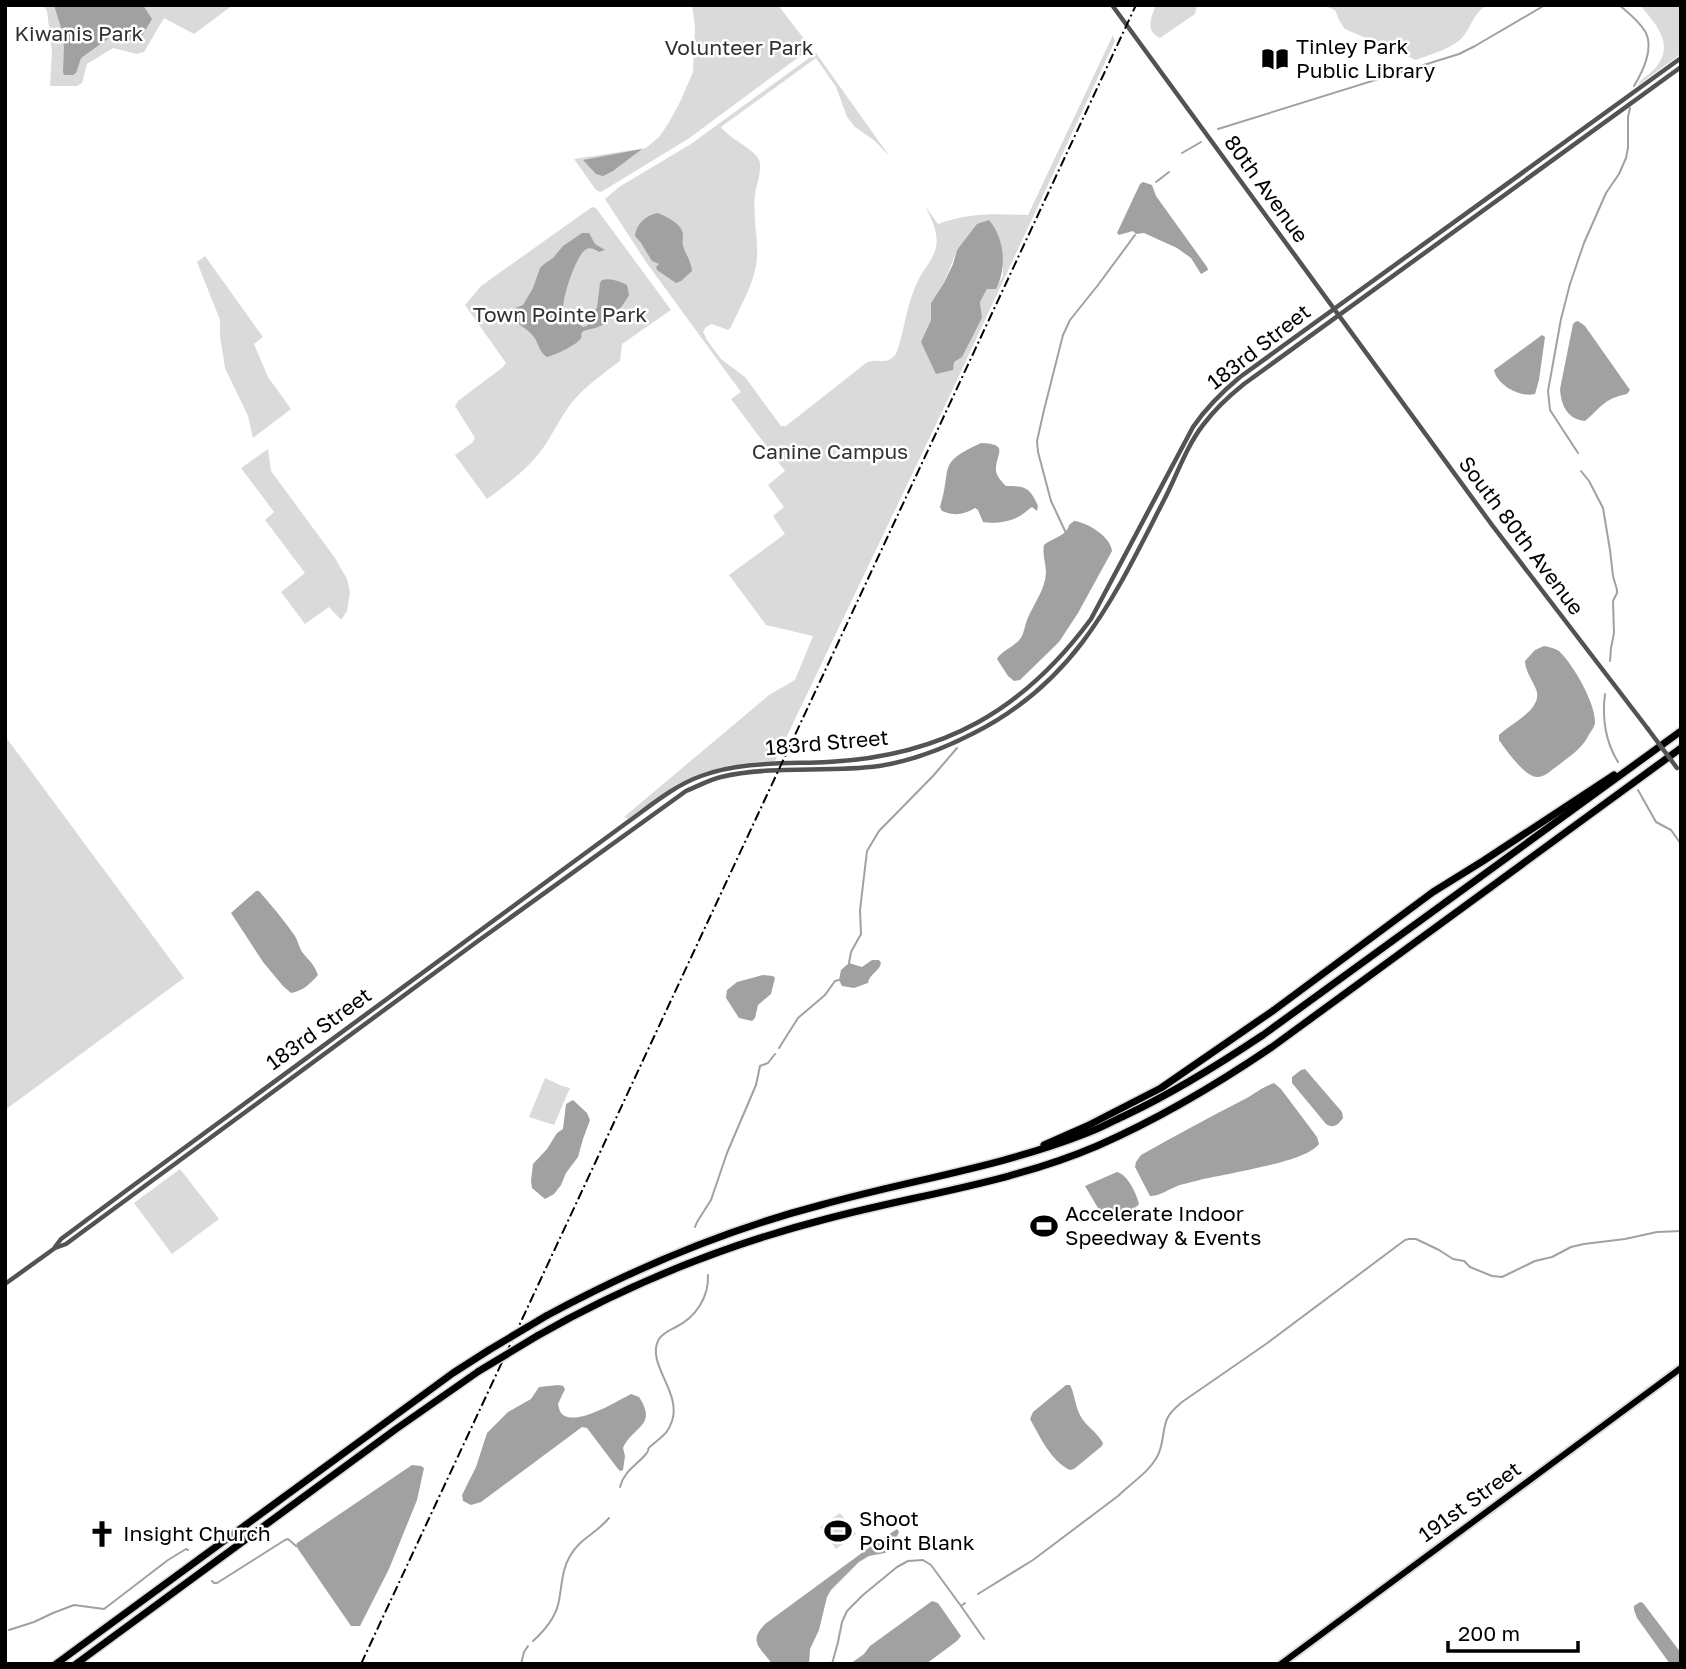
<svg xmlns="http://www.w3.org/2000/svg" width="1686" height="1669" font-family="'Golos Text',sans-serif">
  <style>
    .green { fill: #dadada; fill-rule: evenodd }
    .water { fill: #a1a1a1 }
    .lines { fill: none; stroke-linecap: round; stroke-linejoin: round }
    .stream { stroke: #a1a1a1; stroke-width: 2 }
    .major-casing { stroke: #dbdbdb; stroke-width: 10 }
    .highway-casing { stroke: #dbdbdb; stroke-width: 10 }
    .minor { stroke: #535353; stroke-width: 4.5 }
    .major { stroke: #000; stroke-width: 6 }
    .highway { stroke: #000; stroke-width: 7 }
    .rail { stroke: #000; stroke-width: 2; stroke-dasharray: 10 3.5 2 3.5; stroke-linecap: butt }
    .highway-bridge-casing { stroke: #dbdbdb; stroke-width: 10; stroke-linecap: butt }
    .minor-bridge { stroke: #535353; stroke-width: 4.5 }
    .highway-bridge { stroke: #000; stroke-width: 7 }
    .labels { text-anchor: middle; stroke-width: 5; stroke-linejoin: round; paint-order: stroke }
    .park-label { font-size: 21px; fill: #313131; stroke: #fff }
    .poi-label { font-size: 21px; fill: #000; stroke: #fff; text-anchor: start }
    .street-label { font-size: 21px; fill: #000; stroke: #fff }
  </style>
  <rect width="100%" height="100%" fill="#fff"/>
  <g class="green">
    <path d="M43 5H233L194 34 164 18 144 52 137 54 113 48 87 64 82 83 77 86H50L52 52 47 11Z"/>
    <path d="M692 5H778L811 48 688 139 601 192 596 190 574 159 646 148 659 137 668 124 680 102 693 72 695 27Z"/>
    <path d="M1156 5H1197L1195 14 1160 38C1145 31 1151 17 1156 5Z"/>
    <path d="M1323 5H1527L1486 6C1474 12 1471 28 1462 38 1453 48 1429 55 1416 60L1345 29 1339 20 1335 10Z"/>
    <path d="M1640 5H1681V54L1637 86C1642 77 1651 74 1657 66 1675 43 1654 22 1640 5Z"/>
    <path d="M1113 35 1115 41 950 395 775 761C739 762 705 768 673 787 657 796 642 809 628 819L624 817 769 695 795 680 813 636 766 625 729 575 785 534 773 516 784 507 768 485 785 471 731 399 741 392 646 262 605 199 619 187 691 144 816 53 890 157 875 141 855 127 847 117 836 87 816 58 721 127C730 139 752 148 758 158 764 167 756 185 755 195 752 218 760 242 756 266 752 287 740 307 731 327L728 330 712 324 706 327 703 332 707 340 721 359 745 377 778 422 781 426H786L866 363C878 357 885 367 896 354 905 330 906 304 918 281 923 269 933 261 936 247 939 233 931 218 925 206L938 224C970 212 995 214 1028 215ZM957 250 1003 256V276L996 288 987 289 980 302 982 318 962 356 954 362 921 343 931 320V303L944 283Z"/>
    <path d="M592 207 596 208 671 310 622 344 620 361C604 373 587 385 574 400 563 413 556 428 547 442 533 465 509 483 487 499L455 455 472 443 475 438 455 406 458 401 503 367 506 363 465 305 481 286Z"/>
    <path d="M205 256 263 337 254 344 268 377 291 409 253 438 248 416 225 368 220 336V320L197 262Z"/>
    <path d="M268 449 271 471 335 558 347 579 350 592 347 611 341 620 329 607 305 624 281 592 305 573 265 520 274 512 241 468Z"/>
    <path d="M5 736 184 978 5 1110Z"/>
    <path d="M545 1078 562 1086 570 1088 554 1125 529 1117Z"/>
    <path d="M180 1169 219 1219 172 1254 134 1203Z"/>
    <path d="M840 1513 856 1534 836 1549 820 1527Z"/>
  </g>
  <g class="water">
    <path d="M54 5H143L152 19 139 41 135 42 117 36 109 38 81 58 76 73 73 75H64L63 72 64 47 62 31Z"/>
    <path d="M642 149 613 171 603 176 596 174 583 160Z"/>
    <path d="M1143 182 1152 185 1156 196 1207 267 1208 270 1201 274 1191 258 1177 248 1144 233 1136 234 1133 231 1119 235 1117 233 1140 184Z"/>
    <path d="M658 213C667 217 681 223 683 234 683 238 682 242 683 245 685 255 691 259 692 271L681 281 676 283 657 270 656 267 659 264 652 261 641 243 635 236C636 224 646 215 658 213Z"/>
    <path d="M989 220C1005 239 1007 268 996 289H987L980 302 982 318 962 357 954 362 953 370 936 374 921 342 931 320V303L944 283 953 264 957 250 977 224Z"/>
    <path d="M582 233H589L595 244 605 250 599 252C594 249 589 246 584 251 575 259 559 305 564 315 568 322 577 322 583 327L587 326 588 325V317L597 308 600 283 602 280C611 278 619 281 627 285L629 295C623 306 610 323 598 327 593 329 587 329 582 332 581 334 582 336 581 338 577 345 555 355 547 357 539 352 539 344 534 337 526 327 514 323 507 313L510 310 523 305 533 288 540 268 544 264 553 258 563 246Z"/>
    <path d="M1578 321 1585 326 1630 390 1627 394C1603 399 1602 407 1585 421 1567 419 1561 405 1560 389L1573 324 1575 322Z"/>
    <path d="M1542 335 1545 337 1539 380 1535 394C1520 398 1497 385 1494 370Z"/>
    <path d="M981 443C1011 444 995 454 996 471 997 477 1002 482 1006 486 1025 486 1030 487 1038 506L1037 511 1032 507C1027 510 1023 515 1018 517 1009 522 993 524 983 522L978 510 975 508C964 515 953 516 942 511L940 507C953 467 935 464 981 443Z"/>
    <path d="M1074 521C1087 522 1111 537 1112 551L1078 613 1059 642 1020 680 1014 681 1008 676 997 659C1003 649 1016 647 1022 636 1024 632 1025 625 1027 620 1033 605 1045 590 1046 573 1046 563 1042 555 1044 545 1052 538 1067 536 1069 525Z"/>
    <path d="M1544 646C1549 647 1554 648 1559 651 1573 664 1596 704 1595 723 1594 727 1592 730 1590 733 1582 749 1570 756 1556 767 1550 771 1545 777 1537 777 1524 776 1506 750 1499 740V735C1513 722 1546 708 1535 687 1531 678 1525 670 1525 661L1535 650Z"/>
    <path d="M256 891H259C271 905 284 920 295 936 298 941 299 947 302 952 310 962 313 962 318 975 310 984 303 991 291 993L283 986 263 962 231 913Z"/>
    <path d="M872 960H879L881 963C880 971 870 973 868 983L854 988 842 986 839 980 841 970 849 963 862 967Z"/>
    <path d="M763 975 773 976 775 978 771 994 758 1005 755 1018 752 1021 739 1018 726 998 727 990 737 982Z"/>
    <path d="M1305 1069 1342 1112 1343 1118C1338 1125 1333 1129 1326 1124L1292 1083V1077L1301 1070Z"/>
    <path d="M1274 1083 1281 1089 1317 1137 1319 1144C1306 1163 1221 1174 1196 1181 1189 1183 1181 1184 1175 1187 1166 1191 1159 1196 1150 1196L1135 1167 1136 1162 1141 1155C1175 1136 1209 1117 1245 1099 1254 1094 1264 1086 1274 1083Z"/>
    <path d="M573 1100 587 1113 590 1120 583 1139 578 1157 566 1173 561 1185 554 1194 545 1199 532 1188 531 1181 533 1164 547 1149 557 1133 563 1129 566 1104Z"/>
    <path d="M1117 1172C1128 1175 1136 1193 1139 1204L1134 1209 1110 1222 1105 1220 1085 1186Z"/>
    <path d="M558 1385 563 1386 565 1389 558 1404C559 1407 559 1411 562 1414 576 1427 617 1401 631 1394L639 1397C658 1426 633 1426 623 1448L625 1456 623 1470 620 1471 618 1469 587 1428 582 1427 481 1502 471 1505 463 1501 462 1495 476 1467 487 1433 508 1412 531 1399 539 1387Z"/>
    <path d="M1066 1385H1070C1075 1394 1075 1407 1081 1417 1087 1427 1098 1433 1103 1443L1102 1446 1074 1469 1070 1470C1051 1461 1040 1437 1030 1419L1033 1412Z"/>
    <path d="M412 1465 421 1466 424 1468 417 1500 389 1569 360 1626H351L296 1546 297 1543Z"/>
    <path d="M897 1529 899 1532 898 1534 891 1549 885 1553 869 1556 859 1562 831 1590 827 1597 819 1630 810 1649 809 1664H772C760 1647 748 1642 765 1624L874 1544Z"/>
    <path d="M932 1601 938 1603 961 1636 957 1641 926 1664H850L864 1654 870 1646Z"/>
    <path d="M1640 1602 1643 1603 1681 1653V1664H1670L1637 1618 1634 1610V1606Z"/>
  </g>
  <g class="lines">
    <g class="stream">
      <path d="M1619 5C1629 13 1640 22 1646 33 1654 49 1642 73 1634 86"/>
      <path d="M1218 129 1459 54 1475 46 1545 5"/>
      <path d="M1182 153 1201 142"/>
      <path d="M1156 182 1169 172"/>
      <path d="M1578 453 1550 410 1548 391 1561 319 1570 284 1584 243 1606 193 1619 174 1626 158 1628 148V117L1630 108"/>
      <path d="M1581 471 1589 481 1603 508 1610 550 1613 576 1617 590V593L1613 601 1614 633 1611 648 1610 661"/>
      <path d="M1066 533 1051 501 1038 452 1037 441 1044 410 1063 335 1070 320 1098 285 1135 235"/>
      <path d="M1605 694C1602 718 1605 741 1618 762"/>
      <path d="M1638 790 1656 822 1671 830 1681 844"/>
      <path d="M849 963 851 952 861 934 860 910 867 851 879 831 933 776 957 748"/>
      <path d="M779 1048 798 1018 825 995 835 981 839 980"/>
      <path d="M695 1227 697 1222 711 1200 727 1153 756 1085 760 1066 768 1063 775 1054"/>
      <path d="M620 1487C624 1471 636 1466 646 1454 652 1446 644 1452 652 1445 661 1437 668 1434 672 1421 682 1392 645 1363 659 1339 663 1333 670 1330 676 1327 696 1317 709 1297 708 1275"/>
      <path d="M212 1581 214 1583H217L285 1540 288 1539 296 1546"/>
      <path d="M978 1594 1033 1560 1118 1496C1131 1483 1148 1473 1157 1457 1164 1445 1162 1431 1167 1419 1170 1412 1176 1407 1182 1402L1266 1344 1405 1240 1409 1239H1416L1439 1250 1453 1259 1464 1261 1470 1267 1492 1276 1502 1277 1535 1261 1552 1257 1571 1247 1584 1244 1625 1239 1657 1232 1681 1231"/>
      <path d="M961 1606 984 1639"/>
      <path d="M9 1630 34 1622 53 1613 74 1605 104 1609 168 1560 186 1549 188 1550"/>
      <path d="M533 1641C544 1631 554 1620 558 1605 562 1589 561 1571 570 1556 580 1538 596 1534 609 1518"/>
      <path d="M521 1664 524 1652 528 1646"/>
      <path d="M832 1664 838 1642 842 1622 847 1611 863 1595 897 1567 908 1561 923 1560 931 1565 961 1606 965 1603"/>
    </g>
    <defs>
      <path id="major" d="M1281 1664 1681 1368"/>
      <g id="highway">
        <path d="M1044 1145 1087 1126 1161 1088 1274 1010 1433 892 1483 861 1614 775"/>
        <path d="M546 1316C633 1269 725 1230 821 1205 910 1180 1001 1167 1087 1133 1101 1128 1113 1121 1126 1115 1175 1092 1218 1065 1263 1035L1681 731"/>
        <path d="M537 1336C628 1284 725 1245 826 1219 916 1195 1011 1183 1097 1146 1159 1119 1216 1085 1272 1047L1681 748"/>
        <path d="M56 1664 453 1373 489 1350"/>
        <path d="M76 1664 396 1429 479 1371"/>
      </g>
    </defs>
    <use href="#major" class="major-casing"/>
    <use href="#highway" class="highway-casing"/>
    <g class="minor">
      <path d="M1112 5 1492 525 1648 729"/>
      <path d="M55 1247 61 1239 127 1190 625 824C649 807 673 786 701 776 742 761 786 764 828 762 943 756 1023 711 1091 619L1193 427C1206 408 1222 392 1240 377L1681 58"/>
      <path d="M5 1284 55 1248 66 1244 478 941 686 791C698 786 709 780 721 777 771 765 828 773 879 766 912 761 945 748 974 733 1077 681 1114 597 1164 500 1177 475 1186 447 1203 425 1215 409 1229 396 1244 384L1681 67"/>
    </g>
    <use href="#major" class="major"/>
    <use href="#highway" class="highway"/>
    <path class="rail" d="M361 1664 1136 5"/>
    <defs>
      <g id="highway-bridge">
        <path d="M489 1350 546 1316"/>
        <path d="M479 1371 537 1336"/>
      </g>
    </defs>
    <use href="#highway-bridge" class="highway-bridge-casing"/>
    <path class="minor-bridge" d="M1648 729 1677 768"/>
    <use href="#highway-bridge" class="highway-bridge"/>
  </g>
  <defs>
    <symbol id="library-bare" viewBox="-9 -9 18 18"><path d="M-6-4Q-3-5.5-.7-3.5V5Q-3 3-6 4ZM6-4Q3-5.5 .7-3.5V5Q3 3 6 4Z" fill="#000" stroke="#fff" stroke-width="2.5" paint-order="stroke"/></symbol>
    <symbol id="stadium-bare" viewBox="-9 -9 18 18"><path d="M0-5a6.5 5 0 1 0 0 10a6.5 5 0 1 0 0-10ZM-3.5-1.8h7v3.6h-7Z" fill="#000" stroke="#fff" stroke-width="2.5" paint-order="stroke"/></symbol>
    <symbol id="church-bare" viewBox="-9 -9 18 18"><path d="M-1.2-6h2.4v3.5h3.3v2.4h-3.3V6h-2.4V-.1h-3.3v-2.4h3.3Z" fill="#000" stroke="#fff" stroke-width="2.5" paint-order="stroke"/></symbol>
  </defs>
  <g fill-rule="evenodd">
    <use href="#library-bare" x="1256" y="40" width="38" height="38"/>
    <use href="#stadium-bare" x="1025" y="1207" width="38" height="38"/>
    <use href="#stadium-bare" x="819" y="1512" width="38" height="38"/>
    <use href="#church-bare" x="83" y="1515" width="38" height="38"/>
  </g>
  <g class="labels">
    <g class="park-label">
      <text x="79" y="41">Kiwanis Park</text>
      <text x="739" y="55">Volunteer Park</text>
      <text x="560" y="322">Town Pointe Park</text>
      <text x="830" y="459">Canine Campus</text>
    </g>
    <g class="poi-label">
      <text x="1296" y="54">Tinley Park<tspan x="1296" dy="24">Public Library</tspan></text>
      <text x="1065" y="1221">Accelerate Indoor<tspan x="1065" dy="24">Speedway &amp; Events</tspan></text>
      <text x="859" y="1526">Shoot<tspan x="859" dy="24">Point Blank</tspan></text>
      <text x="123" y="1541">Insight Church</text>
    </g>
    <g class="street-label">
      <text transform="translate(1266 189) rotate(54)" y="7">80th Avenue</text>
      <text transform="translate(1259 347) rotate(-38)" y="7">183rd Street</text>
      <text transform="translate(1521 536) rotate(53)" y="7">South 80th Avenue</text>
      <text transform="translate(827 743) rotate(-5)" y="7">183rd Street</text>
      <text transform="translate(319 1029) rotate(-36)" y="7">183rd Street</text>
      <text transform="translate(1470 1502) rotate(-36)" y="7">191st Street</text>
    </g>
  </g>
  <rect width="1686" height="1669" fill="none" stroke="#000000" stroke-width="14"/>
  <path d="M1448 1641v10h130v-10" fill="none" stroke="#000000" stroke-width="3.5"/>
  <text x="1458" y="1641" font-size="21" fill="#000000" stroke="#ffffff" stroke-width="5" paint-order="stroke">200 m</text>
</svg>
